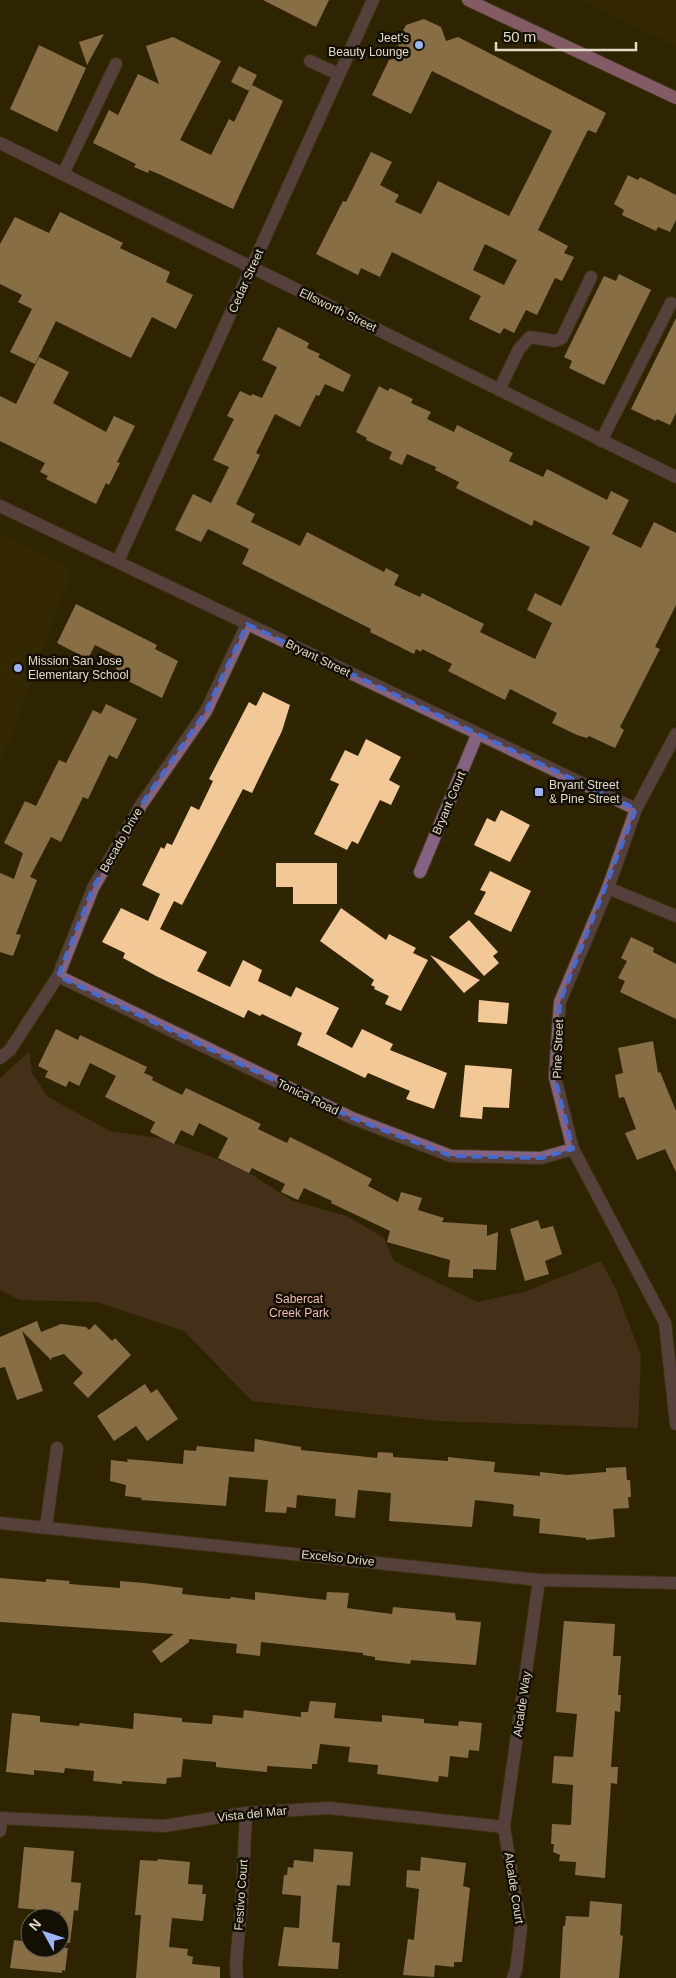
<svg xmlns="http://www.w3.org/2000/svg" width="676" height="1978" font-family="Arial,sans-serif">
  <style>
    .built { fill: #3b2d00 }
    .green { fill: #5d3c36 }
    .building { fill: #f3c897; fill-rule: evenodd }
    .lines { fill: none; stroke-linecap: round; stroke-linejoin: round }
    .minor-casing { stroke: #4c4222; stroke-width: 14 }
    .major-casing { stroke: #4c4222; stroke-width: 14 }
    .minor { stroke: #856281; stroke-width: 12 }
    .major { stroke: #e69dde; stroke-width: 12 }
    .marked { fill: none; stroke: #446ad5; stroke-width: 4; stroke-dasharray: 10 6; stroke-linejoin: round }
    .poi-dot { fill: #9db4fd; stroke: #140f03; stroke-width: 2 }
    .labels { text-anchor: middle; stroke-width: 5; stroke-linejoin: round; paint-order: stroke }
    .poi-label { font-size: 12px; fill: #e0dac7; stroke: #140f03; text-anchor: start }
    .street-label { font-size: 12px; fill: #e0dac7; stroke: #140f03 }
    .park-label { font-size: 12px; fill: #f3bbb1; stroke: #140f03 }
  </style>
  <rect width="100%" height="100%" fill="#302502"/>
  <g class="built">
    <path d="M580 0H676V46Z"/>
    <path d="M0 534 72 570 0 766Z"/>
  </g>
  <path class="green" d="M29 1052 32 1073 48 1097 110 1131 163 1139 241 1168 293 1201 347 1216 384 1238 394 1261 477 1302 524 1292 601 1261 616 1289 641 1356 638 1428 439 1421 252 1401 184 1331 97 1302 20 1300 0 1290V1078Z"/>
  <g class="building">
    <path d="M263 0H329L316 27Z"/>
    <path d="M424 19 441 27 446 41 458 37 606 113 596 133 588 130 538 230 568 246 564 253 574 257 562 281 555 278 537 315 526 310 514 333 504 328 500 334 469 319 481 296 392 252 380 277 361 268 358 275 316 254 343 201 346 202 371 152 392 162 380 185 399 195 395 202 421 214 438 181 509 216 552 131 432 71 411 114 372 95 389 60 403 56 397 42 406 25ZM485 244 517 260 504 285 473 270Z"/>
    <path d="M104 34 87 65 79 42Z"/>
    <path d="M173 37 221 61 180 140 211 155 229 119 234 122 252 85 283 101 233 209 161 175 149 170 148 173 134 167 136 164 93 143 109 110 118 115 138 74 159 84 146 46Z"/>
    <path d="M39 45 86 68 57 132 10 109Z"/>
    <path d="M239 66 257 75 249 91 231 82Z"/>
    <path d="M628 175 638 180 640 177 676 195V220L670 232 658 227 656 231 622 215 624 210 614 204Z"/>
    <path d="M60 212 123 243 120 248 170 272 166 282 193 295 176 329 152 317 131 358 56 321 35 364 10 352 32 309 18 302 22 295 0 284V244L15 217 49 233Z"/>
    <path d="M619 274 651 290 604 385 569 368 572 361 564 357 604 276 616 281Z"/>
    <path d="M676 318V413L670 425 657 419 656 421 631 409Z"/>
    <path d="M278 327 309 343 307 348 320 354 318 357 351 375 343 392 325 384 319 396 316 395 300 427 275 414 256 453 260 455 236 504 255 514 251 522 300 546 307 532 384 572 386 568 399 575 394 585 420 597 422 593 484 624 480 632 535 659 552 623 527 610 535 593 561 606 590 547 534 520 532 526 456 488 459 482 435 470 436 467 407 454 402 465 389 459 392 452 366 440 367 438 356 432 379 386 388 391 390 388 413 399 411 403 431 412 427 419 454 432 457 425 513 453 509 461 543 477 547 469 607 500 611 491 629 500 612 534 641 548 654 522 676 533V605L655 647 660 649 620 727 624 730 615 748 589 736 587 738 577 735 552 723 557 713 510 689 505 700 448 671 452 664 422 649 421 652 416 649 414 654 370 632 371 629 242 564 249 549 208 529 201 542 175 530 193 494 211 503 229 467 213 460 234 419 227 416 240 391 251 396 252 394 262 398 277 367 262 360Z"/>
    <path d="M39 357 69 372 53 403 106 432 114 416 135 426 117 462 120 463 109 485 106 483 96 504 46 479 48 476 40 472 45 463 0 441V396L16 404Z"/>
    <path d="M76 604 157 645 155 649 178 661 162 698 114 674 121 658 95 645 88 659 57 643Z"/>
    <path d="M263 692 290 705 282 731 252 793 243 789 182 905 174 901 160 929 207 952 197 971 230 987 243 960 262 970 258 981 291 997 296 987 339 1008 326 1034 352 1048 362 1029 393 1044 390 1050 447 1073 434 1109 406 1099 410 1091 368 1073 365 1078 297 1045 302 1033 262 1014 260 1016 248 1010 244 1018 156 976 123 958 125 953 102 942 121 908 148 921 160 894 142 885 161 847 164 849 167 843 172 845 191 806 199 810 213 781 209 779 249 702 256 706Z"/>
    <path d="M106 704 137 719 117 759 109 755 88 799 83 797 61 842 51 837 30 877 37 880 16 934 21 935 13 956 0 952V873L14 879 23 853 4 843 25 801 36 806 59 760 66 763 93 710 101 714Z"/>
    <path d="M366 739 401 757 389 780 400 786 391 805 380 800 358 844 352 841 347 850 314 834 339 784 330 780 345 750 358 756Z"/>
    <path d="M501 810 530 825 510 862 474 845 487 818 495 822Z"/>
    <path d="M276 863H337V904H293V887H276Z"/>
    <path d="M490 871 531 891 511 932 474 914 486 892 480 890Z"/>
    <path d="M341 908 386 940 389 934 416 948 413 953 428 960 401 1011 385 1004 389 996 374 989 375 987 371 985 374 980 320 941Z"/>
    <path d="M469 920 498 952 493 956 499 963 484 976 449 937Z"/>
    <path d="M631 937 654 948 653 952 676 964V1019L620 992 625 981 618 978 627 961 621 958Z"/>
    <path d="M430 955 480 980 464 993Z"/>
    <path d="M479 1000 509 1003 507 1024 478 1022Z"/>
    <path d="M56 1029 78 1040 80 1035 147 1067 144 1073 153 1077 152 1080 182 1095 186 1088 261 1124 258 1129 287 1143 290 1137 326 1155 372 1179 368 1186 398 1202 401 1192 422 1198 418 1210 444 1218 442 1222 487 1225V1236L498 1232 496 1270 473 1269V1278L448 1277 450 1260 387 1242 390 1231 331 1203 332 1201 304 1188 298 1200 281 1192 285 1184 252 1168 249 1173 218 1158 228 1138 199 1123 193 1136 181 1130 174 1144 150 1132 155 1122 105 1097 116 1076 90 1063 79 1086 69 1081 66 1087 45 1077 48 1071 38 1066Z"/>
    <path d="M653 1041 658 1073 660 1072 676 1111V1172L665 1149 637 1160 625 1133 636 1129 624 1097 619 1098 615 1075 623 1073 618 1048Z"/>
    <path d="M465 1065 512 1069 509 1108 483 1107 482 1119 460 1117Z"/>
    <path d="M538 1220 541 1229 553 1226 562 1254 545 1261 549 1274 525 1281 510 1229Z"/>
    <path d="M37 1321 41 1332 61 1324 86 1327 89 1330 95 1324 112 1341 115 1338 131 1355 88 1398 73 1383 83 1373 64 1354 51 1358 52 1361 22 1331 43 1391 17 1400 5 1367 0 1368V1337Z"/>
    <path d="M145 1384 151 1393 157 1389 178 1419 147 1441 136 1426 114 1441 97 1416Z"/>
    <path d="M255 1439 301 1447V1450L377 1458 378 1452 393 1453V1457L448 1461V1457L495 1462 494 1472 540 1476V1472L567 1475 606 1472V1468L626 1467 627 1480H630L631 1497H628L629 1508 613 1509 615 1537 586 1540V1538L539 1533 540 1519 513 1516 514 1505 511 1504 475 1500 472 1527 389 1521 391 1493 358 1490 355 1518 335 1516 336 1499 297 1495 296 1508 287 1507 286 1513 265 1512 268 1480 229 1477 226 1506 141 1500 142 1498 125 1496 126 1485 110 1481 111 1460 128 1462 127 1459 183 1464 184 1450 196 1451 197 1446 254 1452Z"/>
    <path d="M0 1578 46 1582V1579L70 1581 69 1584 120 1588V1581L144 1583 183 1588 182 1594 230 1599 231 1597 255 1600V1592L326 1600 327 1592 349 1593 347 1608 392 1614 393 1607 455 1613 456 1620 481 1622 476 1665 411 1660 410 1664 375 1660V1657L363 1655V1653L261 1642 260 1656 236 1653 237 1644 189 1639V1642L161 1663 152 1651 174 1634 0 1622Z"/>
    <path d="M564 1621 615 1624 613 1656H621L618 1695H621L620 1712 615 1711 611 1767H618L617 1784 611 1783 605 1878 575 1875 576 1862 559 1861 560 1855 553 1852 554 1844H551L552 1824 571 1825 573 1785 552 1783 554 1756 573 1757 577 1714 556 1712Z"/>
    <path d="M310 1701 336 1703 334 1718 382 1722V1715L424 1719V1723L458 1726 459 1721 482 1723 479 1751 469 1750 468 1758 450 1756 448 1777 439 1776 438 1782 377 1774 378 1765 348 1762 350 1747 320 1744 317 1764H312V1769L267 1766V1772L216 1767V1762L183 1759 181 1777 167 1778 166 1784 122 1781V1784L93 1781 94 1771 65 1768 64 1773 34 1770V1775L6 1772 12 1713 40 1716V1722L79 1726 80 1723 133 1729 134 1713 182 1718V1722L212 1724 213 1715 243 1718 244 1710 301 1717V1712H308Z"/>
    <path d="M24 1847 74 1851 71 1882 81 1883 78 1911 74 1910 70 1943 60 1942V1912L18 1908Z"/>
    <path d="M314 1849 353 1852 350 1886 337 1885 332 1942 340 1943 338 1969 278 1966 284 1927 299 1928 301 1896 282 1894 284 1875H287L288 1867 293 1868 294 1860 313 1862Z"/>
    <path d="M421 1857 466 1863 463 1886 470 1888 462 1962H454V1967L435 1965 434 1977 403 1975 408 1939 414 1940 419 1889 406 1887 407 1870 420 1871Z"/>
    <path d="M158 1859 190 1862 188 1884 203 1885 202 1894H206L203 1921 172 1918 169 1947 188 1949 187 1955 193 1957 192 1964 220 1967V1978H136L141 1915H135L140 1860 157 1861Z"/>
    <path d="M590 1901 622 1904 620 1935 623 1936 619 1978H560L563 1926H565L566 1916 589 1917Z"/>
    <path d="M14 1940 30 1942V1948H68L65 1971 62 1970V1973L10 1968Z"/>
  </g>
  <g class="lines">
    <defs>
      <g id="minor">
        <path d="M310 61 338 74"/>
        <path d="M0 143 676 477"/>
        <path d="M63 174 116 64"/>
        <path d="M499 390 519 349 530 337 555 341 562 338 591 277"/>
        <path d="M601 441 671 303"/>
        <path d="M0 506 636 809"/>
        <path d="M118 561 373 0"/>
        <path d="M676 734 636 809 608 888 560 1002 555 1077 573 1149 665 1323 676 1424"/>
        <path d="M420 872 477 735"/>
        <path d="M608 888 676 916"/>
        <path d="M58 976 352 1118 451 1156 541 1158 573 1149"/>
        <path d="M0 1058 10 1050 58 976 93 888 141 805 206 711 247 624"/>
        <path d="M0 1523 539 1580 676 1583"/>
        <path d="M46 1527 57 1448"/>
        <path d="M0 1818 164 1826 246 1813 329 1808 504 1827"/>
        <path d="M0 1831 1 1818"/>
        <path d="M237 1978 236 1964 242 1896 246 1813"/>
        <path d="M513 1978 516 1970 521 1929 504 1827 539 1580"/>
      </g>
      <path id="major" d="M468 0 676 98"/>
    </defs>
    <use href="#minor" class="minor-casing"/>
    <use href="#major" class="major-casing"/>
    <use href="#minor" class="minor"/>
    <use href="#major" class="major"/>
  </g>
  <path d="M0 0H676V1978H0ZM247 624 636 809 560 1002 555 1077 573 1149 541 1158 451 1156 352 1118 58 976 93 888 141 805 206 711Z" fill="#302502" fill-opacity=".55" fill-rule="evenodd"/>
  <path class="marked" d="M247 624 636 809 560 1002 555 1077 573 1149 541 1158 451 1156 352 1118 58 976 93 888 141 805 206 711Z"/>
  <g class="poi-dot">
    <circle cx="419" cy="45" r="5"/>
    <circle cx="18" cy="668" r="5"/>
    <rect x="534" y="787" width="10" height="10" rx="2.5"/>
  </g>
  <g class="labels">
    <g class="poi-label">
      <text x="409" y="42" text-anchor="end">Jeet's<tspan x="409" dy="14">Beauty Lounge</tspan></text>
      <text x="28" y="665">Mission San Jose<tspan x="28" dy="14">Elementary School</tspan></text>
      <text x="549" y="789">Bryant Street<tspan x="549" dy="14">&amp; Pine Street</tspan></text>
    </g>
    <g class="street-label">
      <text transform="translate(246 281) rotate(-66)" y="4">Cedar Street</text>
      <text transform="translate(338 310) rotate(26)" y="4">Ellsworth Street</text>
      <text transform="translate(318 658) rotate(26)" y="4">Bryant Street</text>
      <text transform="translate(449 803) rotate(-67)" y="4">Bryant Court</text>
      <text transform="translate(121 840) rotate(-60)" y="4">Becado Drive</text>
      <text transform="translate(558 1049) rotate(-88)" y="4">Pine Street</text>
      <text transform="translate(308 1097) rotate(26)" y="4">Tonica Road</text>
      <text transform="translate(338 1558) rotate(6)" y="4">Excelso Drive</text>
      <text transform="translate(522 1704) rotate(-82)" y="4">Alcalde Way</text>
      <text transform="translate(252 1814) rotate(-6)" y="4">Vista del Mar</text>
      <text transform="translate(514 1888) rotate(81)" y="4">Alcalde Court</text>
      <text transform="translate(241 1895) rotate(-86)" y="4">Festivo Court</text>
    </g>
    <g class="park-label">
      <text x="299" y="1303">Sabercat<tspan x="299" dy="14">Creek Park</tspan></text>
    </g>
  </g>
  <g transform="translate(45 1933) rotate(310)"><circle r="24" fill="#140f03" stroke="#666051"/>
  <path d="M0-4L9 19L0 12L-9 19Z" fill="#9db4fd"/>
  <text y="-8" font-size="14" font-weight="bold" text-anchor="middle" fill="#e0dac7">N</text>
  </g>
  <path d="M496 42v8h140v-8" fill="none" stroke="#e0dac7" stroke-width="2.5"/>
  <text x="503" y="42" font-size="15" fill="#e0dac7" stroke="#140f03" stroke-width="4" paint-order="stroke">50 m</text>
</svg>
